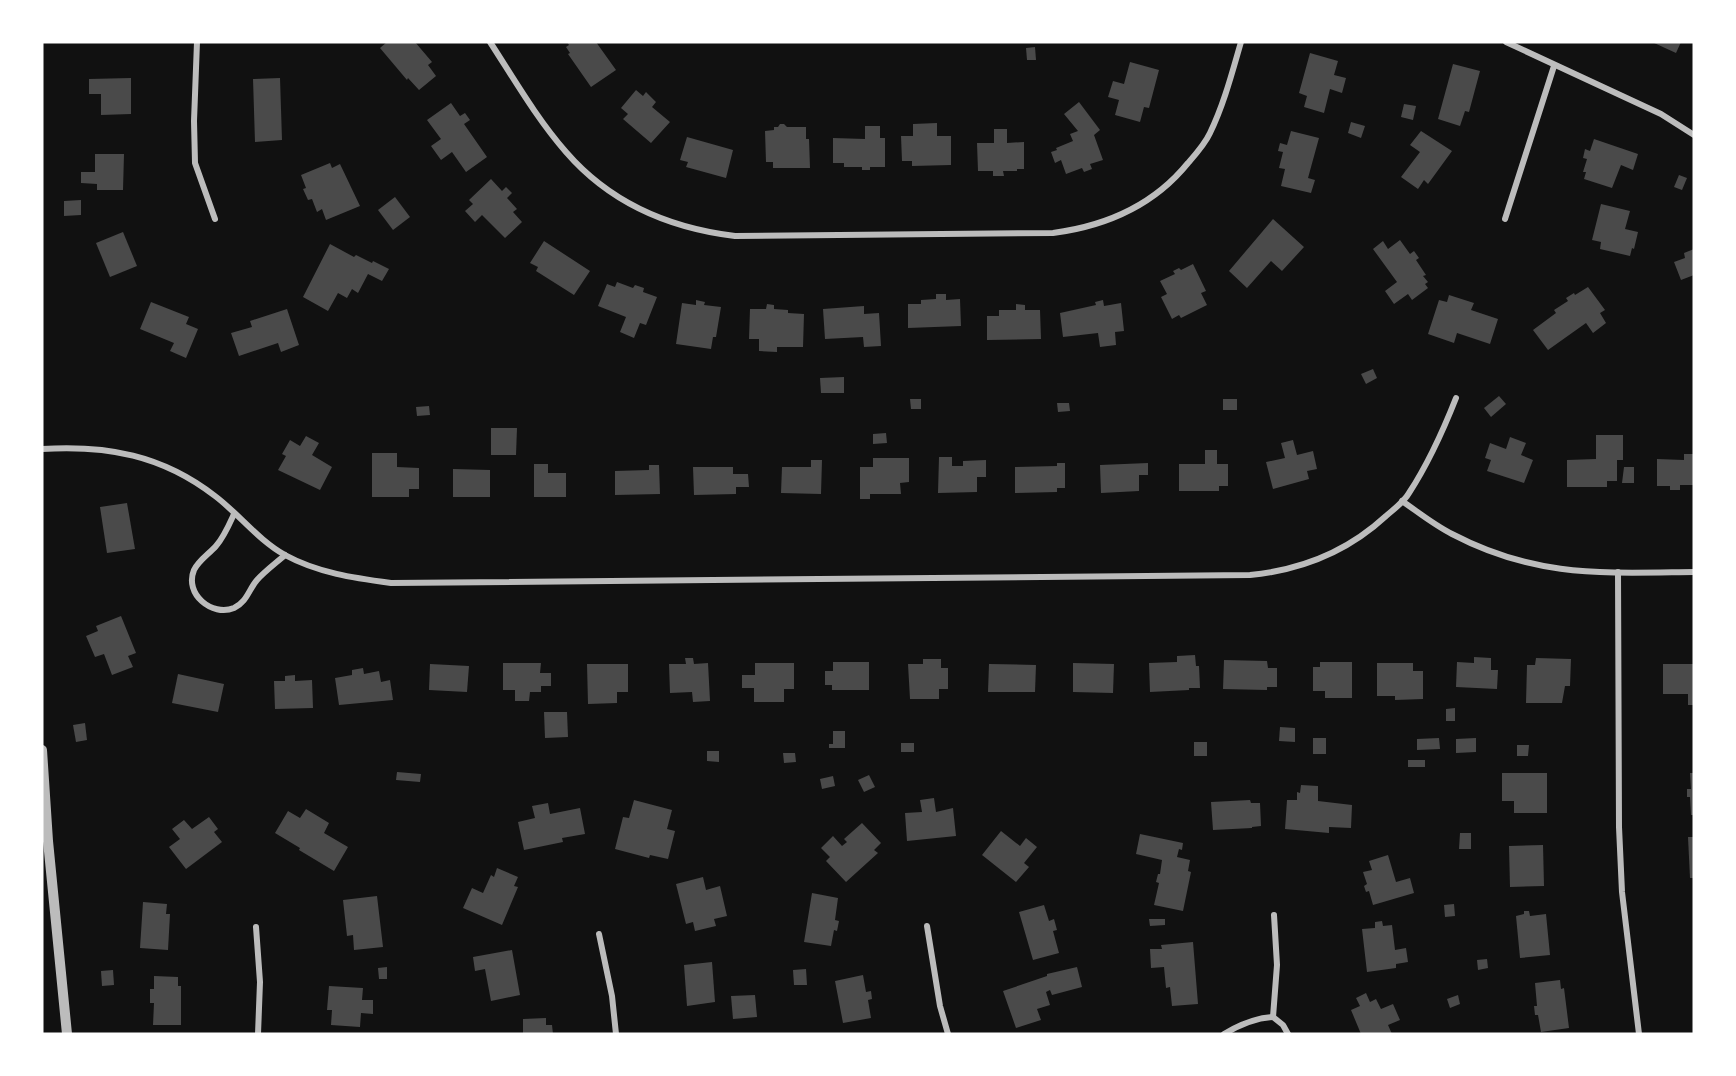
<svg xmlns="http://www.w3.org/2000/svg" width="1736" height="1076" font-family="Signika,sans-serif">
  <style>
    .building { fill: #4a4a4a }
    .lines { fill: none; stroke-linecap: round; stroke-linejoin: round }
    .minor { stroke: #bcbcbc; stroke-width: 6 }
    .tertiary { stroke: #bcbcbc; stroke-width: 10 }
  </style>
  <rect width="100%" height="100%" fill="#111"/>
  <g class="building">
    <path d="M387 42H415L432 62 428 65 436 76 419 90 408 78 407 80 380 48Z"/>
    <path d="M567 42H596L616 70 591 87 568 54 570 53 566 47 569 45Z"/>
    <path d="M1652 42H1681L1676 53Z"/>
    <path d="M1035 47 1036 60H1027L1026 48Z"/>
    <path d="M1310 53 1338 61 1334 75 1346 78 1342 93 1330 89 1324 113 1304 107 1307 96 1299 93Z"/>
    <path d="M1130 62 1159 70 1149 108 1144 107 1140 122 1115 115 1119 100 1108 97 1113 81 1124 84Z"/>
    <path d="M1453 64 1480 71 1469 112 1465 111 1460 126 1438 119Z"/>
    <path d="M131 78V114L101 115V94H89V79Z"/>
    <path d="M280 78 282 140 255 142 253 79Z"/>
    <path d="M636 90 643 96 646 92 656 102 652 107 670 122 651 143 623 119 628 114 621 108Z"/>
    <path d="M1079 102 1100 130 1094 135 1103 160 1090 164 1092 169 1084 172 1082 168 1066 174 1061 160 1055 163 1051 152 1057 150 1056 148 1073 141 1070 134 1078 131 1064 114Z"/>
    <path d="M451 103 460 116 465 113 470 120 464 124 487 157 466 172 452 152 441 160 431 146 441 139 427 120Z"/>
    <path d="M1404 104 1416 106 1413 120 1401 117Z"/>
    <path d="M1351 122 1365 126 1361 138 1348 133Z"/>
    <path d="M937 123V136H951V165L912 166V161H902L901 136H913V124Z"/>
    <path d="M780 124H784L787 127H806V139H809L810 168H773V162H766L765 131 774 130V127H778Z"/>
    <path d="M865 126H880V138H885V167H870V170H862V167H844V163H833V138L865 139Z"/>
    <path d="M994 129H1007V143L1024 142V169H1017V171H1003L1004 176H993V171H978L977 143H994Z"/>
    <path d="M1291 131 1319 138 1308 178 1315 180 1311 193 1281 186 1285 169 1279 168 1283 152 1278 151 1280 143 1287 145Z"/>
    <path d="M1421 131 1452 151 1428 184 1424 180 1418 189 1401 177 1420 152 1410 145Z"/>
    <path d="M687 137 733 150 726 178 686 167 688 162 680 160Z"/>
    <path d="M1594 139 1638 154 1633 170 1621 165 1612 188 1584 179 1586 172H1583L1587 159 1583 158 1585 149 1590 151Z"/>
    <path d="M95 154H124L123 190H97V184L81 183V172H95Z"/>
    <path d="M330 163 332 168 340 164 360 206 326 220 322 209 317 212 312 199 308 200 303 189 306 188 301 175Z"/>
    <path d="M1679 175 1687 178 1682 190 1674 187Z"/>
    <path d="M491 179 502 191 506 187 512 193 507 198 517 209 513 212 522 222 505 238 482 215 475 222 465 211 473 204 469 200Z"/>
    <path d="M395 197 410 217 393 230 378 210Z"/>
    <path d="M81 200V215L64 216V201Z"/>
    <path d="M1601 204 1630 211 1625 229 1638 232 1634 249 1632 248 1630 256 1600 249 1601 242 1592 240Z"/>
    <path d="M1273 219 1304 247 1282 271 1271 261 1247 288 1229 271Z"/>
    <path d="M123 232 137 266 110 277 96 243Z"/>
    <path d="M1400 240 1410 254 1414 251 1419 258 1416 260 1426 275 1423 276 1428 282 1425 284 1428 288 1412 300 1408 294 1394 304 1385 291 1397 282 1373 249 1383 241 1388 249Z"/>
    <path d="M544 241 590 271 574 295 536 271 538 267 530 263Z"/>
    <path d="M330 244 354 257 356 255 372 263 373 261 389 269 382 281 368 274 358 293 352 289 347 298 338 293 328 311 303 297Z"/>
    <path d="M1694 249V275L1681 280 1674 262 1685 258 1684 253Z"/>
    <path d="M1193 264 1206 291 1201 293 1207 305 1181 318 1179 315 1172 319 1161 297 1167 294 1160 281 1175 274 1173 271 1179 268 1181 270Z"/>
    <path d="M617 282 633 288 635 285 644 288 643 292 657 297 646 325 640 323 634 338 620 332 626 317 598 306 607 284 615 287Z"/>
    <path d="M1588 287 1605 310 1600 313 1606 323 1593 333 1586 323 1548 350 1533 330 1556 313 1554 310 1568 301 1566 298 1574 293 1575 295Z"/>
    <path d="M936 294H946V300L960 299 961 326 908 328V304H921V300L936 299Z"/>
    <path d="M1449 295 1474 303 1471 310 1498 319 1490 344 1457 333 1454 343 1428 334 1439 300 1447 302Z"/>
    <path d="M696 300 705 302 704 305 721 307 716 337H713L711 349 676 344 682 303 696 305Z"/>
    <path d="M1103 300 1104 306 1121 303 1124 331 1115 332 1116 345 1100 347 1098 333 1063 337 1060 313 1096 305 1095 302Z"/>
    <path d="M151 302 189 317 186 324 198 329 186 358 170 351 174 343 140 329Z"/>
    <path d="M767 304 774 305V309L788 310V313L804 314 803 347H777V352L759 351V339H749L750 309H766Z"/>
    <path d="M1016 304 1025 305V310H1040L1041 339 987 340V316H999V310H1016Z"/>
    <path d="M864 306V314L879 313 881 346 864 347 863 337 825 339 823 309Z"/>
    <path d="M287 309 299 345 281 352 278 343 239 356 231 333 252 327 250 321Z"/>
    <path d="M1373 369 1377 378 1366 384 1361 374Z"/>
    <path d="M844 377V393H821L820 378Z"/>
    <path d="M1499 396 1506 404 1491 417 1484 408Z"/>
    <path d="M910 399H921V409H911Z"/>
    <rect x="1223" y="399" width="14" height="11"/>
    <path d="M1057 403H1069L1070 411 1058 412Z"/>
    <path d="M429 406 430 415 417 416 416 407Z"/>
    <path d="M491 428H517L516 455H491Z"/>
    <path d="M886 433 887 443 873 444V434Z"/>
    <path d="M1596 435H1623V460H1617V481H1607V487H1567V460L1596 459Z"/>
    <path d="M306 436 319 443 312 455 332 467 320 490 278 470 286 456 282 454 290 440 300 446Z"/>
    <path d="M1510 437 1526 443 1521 455 1533 460 1524 483 1487 471 1491 460 1485 458 1490 443 1506 449Z"/>
    <path d="M1293 440 1297 455 1313 451 1317 469 1307 471 1309 479 1273 489 1266 462 1285 458 1281 443Z"/>
    <path d="M1205 450H1217V464H1228V486H1219V491H1179V464H1205Z"/>
    <path d="M372 453H397V467L419 468V489H409V497H372Z"/>
    <path d="M1684 454H1693V485H1680V490H1670V486H1657V459L1684 460Z"/>
    <path d="M939 457H952V466H963V461L986 460V477H977V492L938 493Z"/>
    <path d="M873 458H909V482L900 483 901 494H870V499H860V467H873Z"/>
    <path d="M811 460H822L821 494 781 493 782 467H811Z"/>
    <path d="M1057 463H1065V488H1057V492L1015 493V467L1057 466Z"/>
    <path d="M1148 463V475H1139V491L1101 493 1100 465Z"/>
    <path d="M534 464H548V473H566V497H534Z"/>
    <path d="M649 465H659L660 494 615 495V471L649 470Z"/>
    <path d="M693 467H733V474H748L749 487H736V494L694 495Z"/>
    <path d="M1624 467H1634V483H1622Z"/>
    <path d="M453 469 490 470V497H453Z"/>
    <path d="M127 503 135 549 107 553 100 507Z"/>
    <path d="M121 616 136 653 128 656 133 667 112 675 104 654 95 657 86 636 98 631 96 626Z"/>
    <path d="M1195 655 1196 666H1199L1200 688H1189V690L1150 692 1149 663 1177 662V656Z"/>
    <path d="M1474 657 1491 658V670H1498L1497 689 1456 687 1457 662 1474 663Z"/>
    <path d="M685 658H693L694 664 708 663 710 701 693 702 692 692 670 693 669 664H686Z"/>
    <path d="M1536 658 1571 659 1570 686H1565L1562 703H1526L1527 665H1535Z"/>
    <path d="M923 659H941V668H948V689H939V699H910L908 664H923Z"/>
    <path d="M1224 660 1267 661 1268 668H1277V687H1267V690L1223 689Z"/>
    <path d="M833 662H869V690H832V685H825V671H833Z"/>
    <path d="M1320 662H1352V698H1325V691H1313V667H1320Z"/>
    <path d="M503 663H541L540 673H551V686H541V692H530L529 701H515V690H503Z"/>
    <path d="M755 663H794V689H784V702H754V688H742V675H755Z"/>
    <path d="M1073 663 1114 664 1113 693 1073 692Z"/>
    <path d="M1377 663H1413V671H1423V699L1395 700V696H1377Z"/>
    <path d="M430 664 469 666 467 692 429 690Z"/>
    <path d="M587 664H628V692H617V703L588 704Z"/>
    <path d="M989 664 1036 665 1035 692H988Z"/>
    <path d="M1663 664H1694V705H1688V694H1663Z"/>
    <path d="M363 668 364 674 379 671 381 682 390 680 393 700 339 705 335 678 352 675V670Z"/>
    <path d="M178 674 224 684 218 712 172 703Z"/>
    <path d="M295 675V681L312 680 313 708 275 709 274 681H285V676Z"/>
    <path d="M1455 708V721H1446V709Z"/>
    <path d="M544 712H567L568 737 545 738Z"/>
    <path d="M85 723 87 740 76 742 73 725Z"/>
    <path d="M1280 727 1295 728V742L1279 741Z"/>
    <path d="M833 731H845V748H829V744H833Z"/>
    <rect x="1313" y="738" width="13" height="16"/>
    <path d="M1439 738 1440 749 1417 750V739Z"/>
    <path d="M1476 738V752L1456 753V739Z"/>
    <rect x="1194" y="742" width="13" height="14"/>
    <rect x="901" y="743" width="13" height="9"/>
    <path d="M1517 745H1529L1528 756H1517Z"/>
    <path d="M707 751H719V762L707 761Z"/>
    <path d="M783 753H795L796 762 784 763Z"/>
    <rect x="1408" y="760" width="17" height="7"/>
    <path d="M397 772 421 774 420 782 396 780Z"/>
    <path d="M1502 773H1547V813H1514V801H1502Z"/>
    <path d="M1690 773H1694V815H1691L1690 797H1687V789H1691Z"/>
    <path d="M869 775 875 787 864 792 858 780Z"/>
    <path d="M833 776 835 786 822 789 820 779Z"/>
    <path d="M1301 785 1318 786V801L1352 805 1351 828 1329 827V833L1285 829 1287 800H1297V792L1300 793Z"/>
    <path d="M934 798 936 812 953 808 956 836 907 841 905 813 922 812 920 800Z"/>
    <path d="M634 800 672 810 667 829 675 831 668 859 650 855 649 858 615 849 623 817 629 818Z"/>
    <path d="M1250 800 1251 803H1260L1261 826 1252 827V828L1213 830 1211 802Z"/>
    <path d="M548 803 550 814 580 808 585 834 562 838 563 842 524 850 518 822 535 818 532 806Z"/>
    <path d="M306 809 329 823 324 833 348 847 334 871 299 850 300 848 275 833 288 811 300 818Z"/>
    <path d="M209 817 218 829 214 832 222 842 186 869 169 847 180 839 172 829 184 820 192 829Z"/>
    <path d="M862 823 881 843 874 850 878 853 846 882 826 861 830 857 821 848 833 836 842 846 847 842 844 839Z"/>
    <path d="M1001 831 1020 846 1026 838 1037 847 1024 863 1029 867 1016 882 982 855Z"/>
    <path d="M1460 833H1471V849H1459Z"/>
    <path d="M1140 834 1183 843 1182 850 1179 849 1177 857 1190 860 1188 871 1191 872 1183 911 1154 905 1159 883 1156 882 1158 874H1160L1162 860 1136 854Z"/>
    <path d="M1688 837H1694V878H1690Z"/>
    <path d="M1543 845 1544 886 1510 887 1509 846Z"/>
    <path d="M1388 855 1396 882 1410 878 1414 893 1373 905 1369 891 1366 892 1364 886 1367 884 1363 872 1372 870 1369 861Z"/>
    <path d="M497 868 518 877 514 886 518 887 502 925 463 908 472 888 483 893 491 875 494 877Z"/>
    <path d="M703 877 706 890 720 886 727 916 714 919 716 926 695 931 693 922 686 924 676 884Z"/>
    <path d="M812 893 838 898 835 920 839 921 837 931 834 930 831 946 804 942Z"/>
    <path d="M377 896 383 947 354 950 353 935 347 936 343 900Z"/>
    <path d="M143 902 167 904 166 914H170L168 950 140 948Z"/>
    <path d="M1454 904 1455 916 1445 917 1444 905Z"/>
    <path d="M1044 905 1049 921 1054 919 1057 930 1053 931 1059 953 1033 960 1019 912Z"/>
    <path d="M1524 911H1529L1530 916 1546 914 1550 955 1520 958 1516 916 1524 914Z"/>
    <path d="M1149 919H1165V925L1150 926Z"/>
    <path d="M1382 921 1383 926 1392 925 1395 950 1406 948 1408 962 1396 964V968L1367 972 1362 929 1375 928V922Z"/>
    <path d="M1193 942 1198 1004 1172 1006 1170 987 1166 988 1164 967 1151 968 1150 949H1162L1161 945Z"/>
    <path d="M512 950 520 995 491 1001 485 969 475 971 473 957Z"/>
    <path d="M1487 959 1488 968 1478 970 1477 960Z"/>
    <path d="M712 962 715 1002 687 1006 684 965Z"/>
    <path d="M387 967V979H379L378 968Z"/>
    <path d="M1077 967 1082 987 1052 995 1050 990 1046 992 1050 1005 1037 1009 1041 1020 1016 1028 1003 991 1047 976V974Z"/>
    <path d="M806 969 807 985H794L793 970Z"/>
    <path d="M113 970 114 985 102 986 101 971Z"/>
    <path d="M863 975 866 992 871 991 872 999 868 1000 871 1018 843 1023 835 981Z"/>
    <path d="M154 976 178 977V986H181V1025H153L154 1003H150V989H154Z"/>
    <path d="M1560 980 1561 989 1564 988 1569 1028 1541 1032 1538 1015H1535L1534 1006H1537L1535 983Z"/>
    <path d="M329 986 363 988 362 1000H373V1014L361 1013 360 1027 331 1025 332 1010H327Z"/>
    <path d="M1366 993 1370 1002 1376 999 1381 1009 1393 1004 1400 1020 1388 1025 1392 1034H1361L1351 1010 1360 1006 1356 998Z"/>
    <path d="M755 995 757 1017 733 1019 731 996Z"/>
    <path d="M1458 995 1460 1004 1450 1008 1447 999Z"/>
    <path d="M546 1018V1025H552L553 1034H523V1019Z"/>
  </g>
  <g class="lines">
    <g class="minor">
      <path d="M197 42 194 121 195 163 215 219"/>
      <path d="M490 42C514 79 537 119 566 152 611 204 669 228 735 236L1053 233C1106 226 1154 205 1188 163 1196 154 1205 144 1210 133 1224 104 1232 73 1241 42"/>
      <path d="M1506 42 1661 114 1694 135"/>
      <path d="M1505 219 1554 66"/>
      <path d="M42 449C107 445 162 455 215 496 239 514 258 540 285 555 318 573 354 578 391 583L1250 575C1302 570 1347 552 1386 516 1394 509 1404 502 1409 493 1428 464 1443 431 1456 398"/>
      <path d="M1402 501C1418 512 1434 525 1452 534 1536 578 1602 573 1694 572"/>
      <path d="M234 514C229 525 224 537 216 546 209 554 199 560 194 570 184 594 212 617 234 608 247 602 249 589 257 580 265 571 276 563 285 555"/>
      <path d="M1618 572 1619 827 1622 892 1639 1034"/>
      <path d="M927 926 940 1006 948 1034"/>
      <path d="M256 927 260 982 258 1034"/>
      <path d="M599 934 612 996 616 1034"/>
      <path d="M1273 1017 1277 965 1274 915"/>
      <path d="M1273 1017 1283 1025 1288 1034"/>
      <path d="M1224 1034C1239 1025 1255 1018 1273 1017"/>
    </g>
    <path class="tertiary" d="M42 750 48 841 67 1034"/>
  </g>
  <rect width="1736" height="1076" fill="none" stroke="#ffffff" stroke-width="87"/>
</svg>
